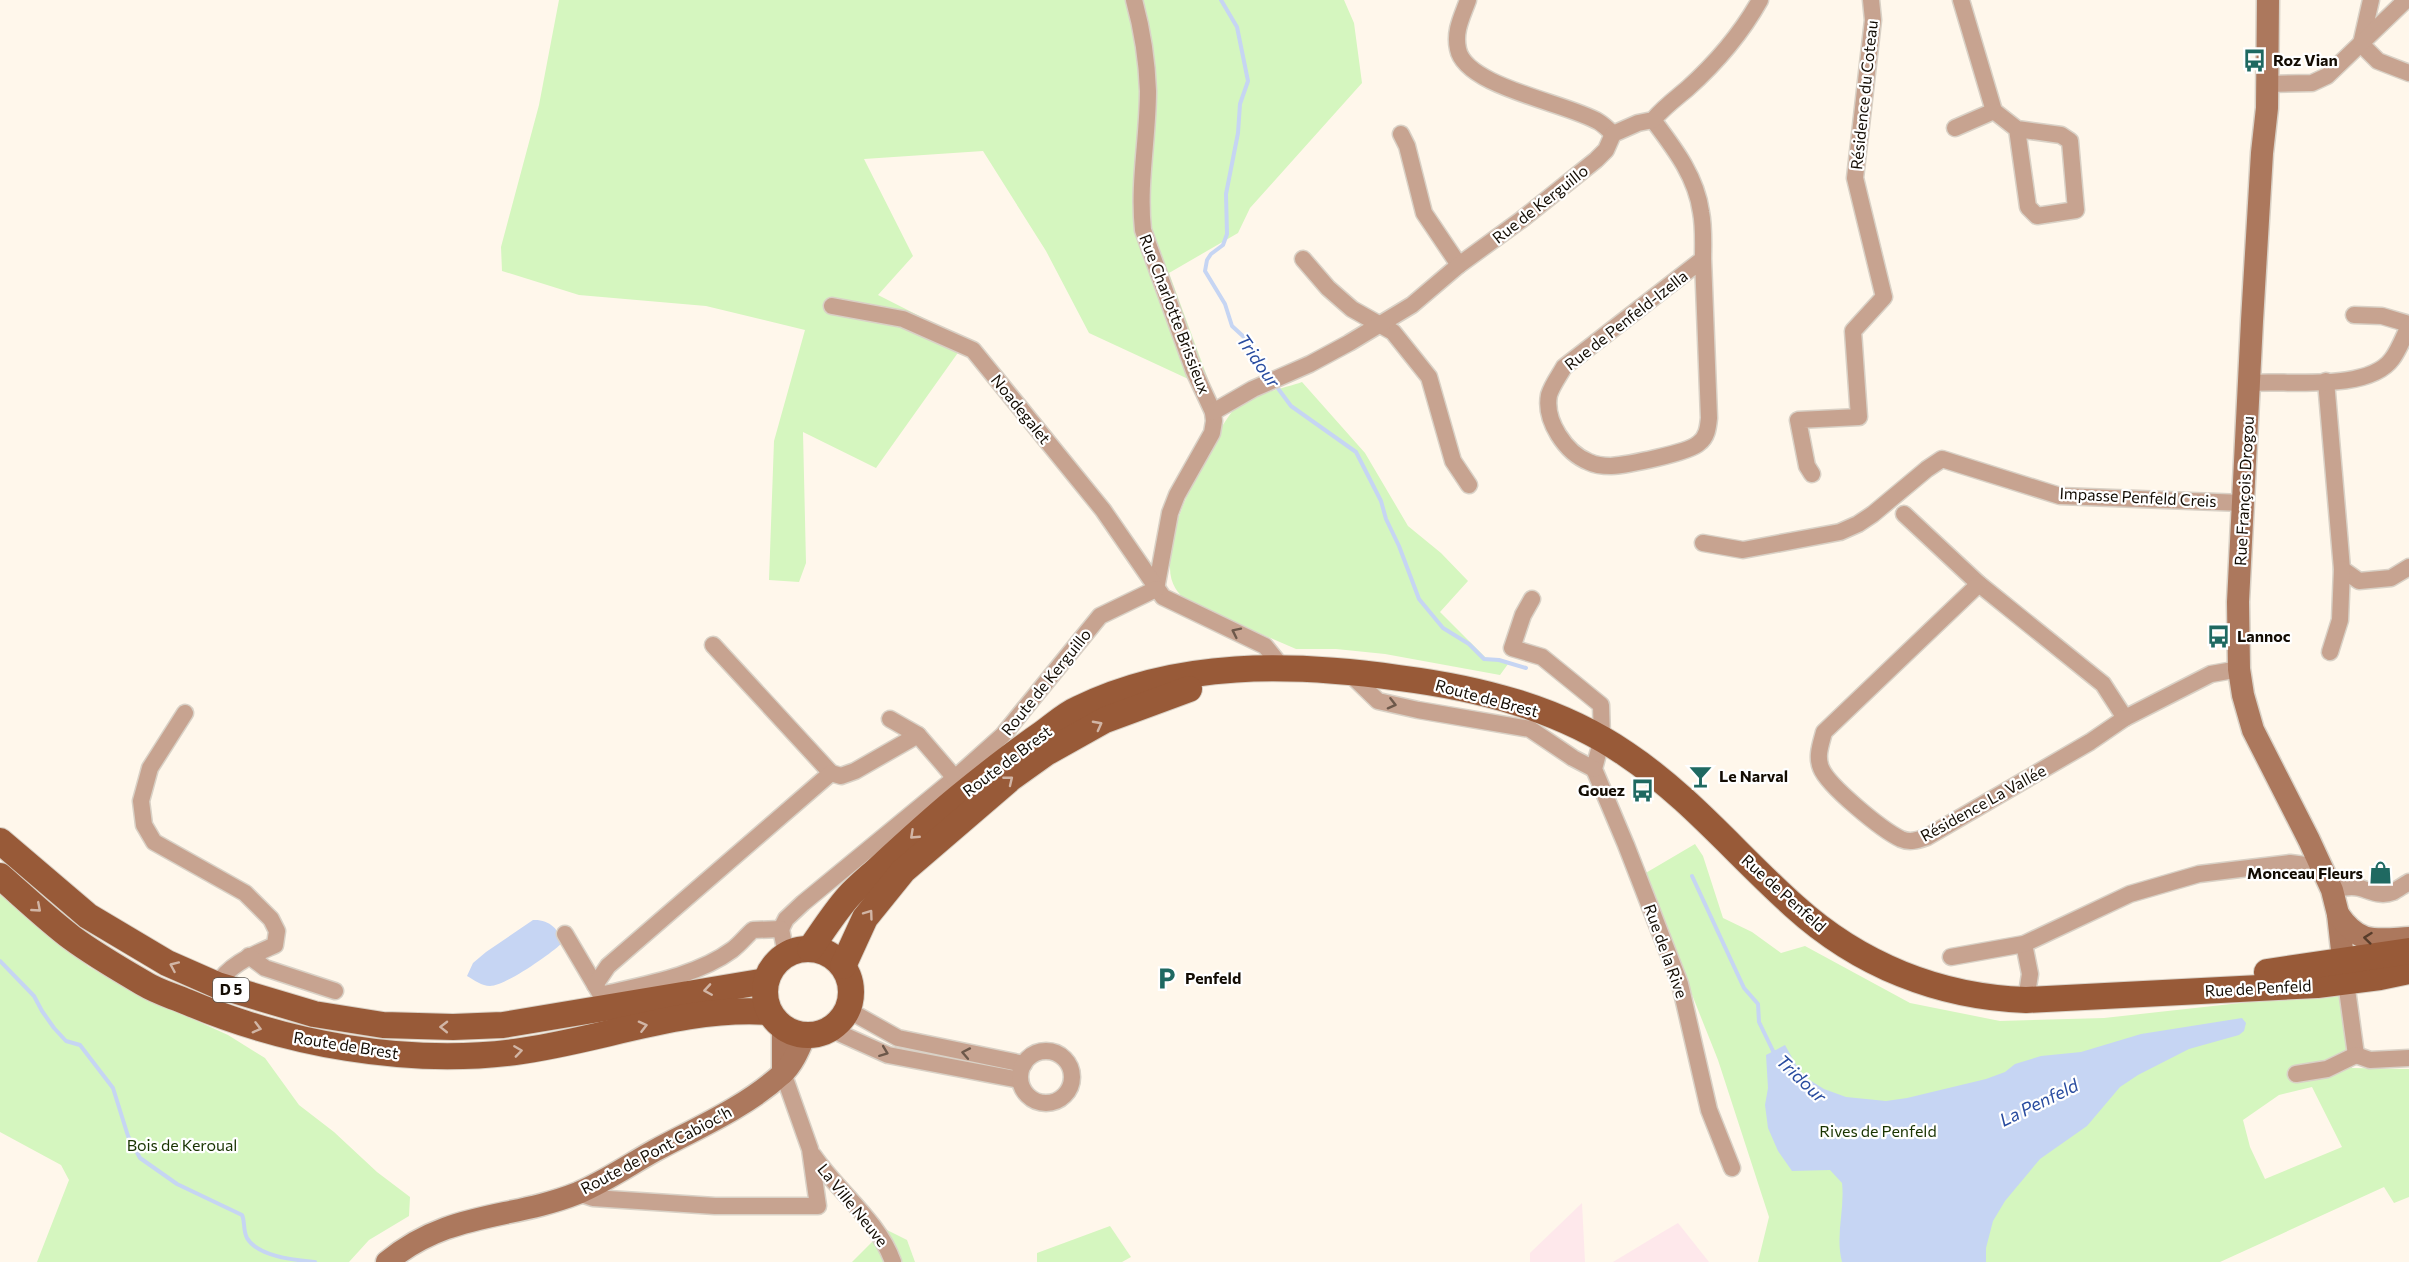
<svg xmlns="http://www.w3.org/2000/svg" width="2409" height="1262" font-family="Commissioner,sans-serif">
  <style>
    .commercial { fill: #fee8eb }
    .green { fill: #d5f6bf; fill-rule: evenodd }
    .water { fill: #c6d5f3 }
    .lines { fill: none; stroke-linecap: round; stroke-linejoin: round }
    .stream { stroke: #c6d5f3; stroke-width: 4 }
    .street-casing { stroke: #d9d1c6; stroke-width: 19 }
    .secondary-casing { stroke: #d9d1c6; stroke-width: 25 }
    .primary-casing { stroke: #d9d1c6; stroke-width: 28 }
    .street { stroke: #c7a390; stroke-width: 16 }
    .secondary { stroke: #ac785d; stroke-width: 22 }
    .primary { stroke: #985a38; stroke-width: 26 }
    .oneway { stroke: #6d584a }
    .oneway2 { stroke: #d1b5a5 }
    .oneway3 { stroke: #583d2b }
    .labels { text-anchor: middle; stroke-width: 4.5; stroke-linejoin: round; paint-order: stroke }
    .shield { fill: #fff; stroke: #5a554f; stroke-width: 1.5 }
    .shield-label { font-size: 15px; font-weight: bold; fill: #130c03 }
    .poi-label { font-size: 16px; font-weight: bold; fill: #130c03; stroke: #fff; text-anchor: start }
    .street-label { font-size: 16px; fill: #130c03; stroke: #fff }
    .park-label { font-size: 16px; fill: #183300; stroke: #fff }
    .water-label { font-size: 18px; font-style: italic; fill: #294c9f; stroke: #fff }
  </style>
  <rect width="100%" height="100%" fill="#fff7eb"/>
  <g class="commercial">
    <path d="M1582 1203 1585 1262H1530V1253Z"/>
    <path d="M1678 1223 1709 1262H1613L1661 1233Z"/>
  </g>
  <g class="green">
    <path d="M559 0H1344L1354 23 1362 83 1250 208 1238 233 1169 273 1212 390 1089 333 1046 251 983 151 864 159 913 256 878 295 967 340 876 468 803 432 806 563 799 582 769 580 774 441 805 330 706 306 579 295 502 271 501 247 539 105Z"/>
    <path d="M1302 382 1365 453 1408 526 1441 553 1468 581 1440 612 1485 657 1508 664 1500 675 1385 654 1336 649H1296L1189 603C1178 594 1170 584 1170 568 1170 553 1173 534 1178 519 1185 498 1224 412 1241 403 1255 394 1285 388 1302 382Z"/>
    <path d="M1695 844 1703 856 1723 918 1752 932 1781 953 1805 946 1910 1003 2000 1021 2104 1018 2340 992 2352 1068 2409 1069V1197L2394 1203 2384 1187 2220 1262H1758L1769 1217 1718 1060 1644 874ZM2312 1087 2342 1147 2265 1179 2250 1147 2243 1120 2279 1095Z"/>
    <path d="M0 894 89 967 151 1000 228 1035 265 1058 299 1105 334 1132 377 1172 410 1197 409 1216 369 1240 349 1262H37L69 1180 61 1165 0 1132Z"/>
    <path d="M1110 1226 1131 1257 1122 1262H1037V1253Z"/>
    <path d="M885 1229 907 1240 915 1262H852Z"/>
  </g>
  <g class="water">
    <path d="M533 920C548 919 561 929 561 944 549 955 505 986 490 986 482 986 474 980 467 976L473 963 486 952Z"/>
    <path d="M2242 1018 2246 1023 2244 1031 2239 1035 2189 1049 2138 1075 2120 1087 2087 1126 2040 1159 2005 1201 1993 1221 1986 1248V1262H1842C1835 1235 1845 1210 1842 1183L1830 1170 1792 1171 1778 1151 1768 1128 1765 1105 1768 1088 1766 1055 1785 1045 1799 1070 1808 1079 1824 1089 1846 1097 1886 1101 1907 1098 1986 1079 2005 1072 2015 1064 2041 1056 2081 1052 2141 1034Z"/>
  </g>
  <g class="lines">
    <g class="stream">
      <path d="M1221 0 1237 27 1248 81 1240 104 1238 133 1226 194 1227 234 1223 245 1211 254 1207 260 1205 271 1225 304 1232 326 1245 338 1269 377"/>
      <path d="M1274 383 1291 406 1356 452 1381 501 1386 519 1399 546 1419 599 1443 628 1469 644 1484 659 1499 660 1526 668"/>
      <path d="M1692 876 1744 988 1758 1004 1759 1022 1775 1055"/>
      <path d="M0 961 34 996 42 1011 54 1028 66 1041 80 1045 113 1088 128 1136 140 1158 177 1184 242 1215C245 1221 243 1231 247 1238 258 1257 296 1260 315 1262"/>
    </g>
    <defs>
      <g id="street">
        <path d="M1134 0C1142 29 1147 61 1148 91 1148 138 1138 183 1143 230L1194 371 1213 412 1214 421 1212 433 1177 495 1170 513 1156 589"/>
        <path d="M1468 0C1462 17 1454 31 1458 49 1465 87 1568 103 1599 122 1604 125 1609 130 1613 134"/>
        <path d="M1961 0 1994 111 2017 129 2061 135 2070 141 2076 210 2037 216 2028 207 2017 129"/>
        <path d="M2371 0 2361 44 2378 61 2409 73"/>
        <path d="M2268 84 2312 83 2327 76 2406 0"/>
        <path d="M1653 120C1674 148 1696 176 1701 212 1704 227 1703 244 1703 259L1564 367C1559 376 1552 385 1549 395 1544 421 1566 453 1589 462 1595 465 1605 466 1611 466 1626 465 1689 453 1699 443 1707 437 1708 428 1709 418L1703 259"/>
        <path d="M1955 128 1994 111"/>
        <path d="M1401 134 1407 146 1424 213 1459 265"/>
        <path d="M1303 259 1328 288 1352 309 1393 332 1429 377 1453 461 1469 485"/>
        <path d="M832 306 903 319 973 350 1103 510 1163 597 1265 646 1282 667"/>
        <path d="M2354 315 2382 316 2409 324"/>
        <path d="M2326 381 2342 569 2359 581 2391 578 2409 567"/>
        <path d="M2250 383C2287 380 2368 392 2392 359 2399 350 2404 336 2409 326"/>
        <path d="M1213 412 1253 389 1310 364 1349 343 1412 305 1459 265 1521 220 1596 160 1606 150 1613 134 1638 123 1653 120C1663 108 1675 99 1687 89 1716 63 1741 34 1760 0"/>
        <path d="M1812 474 1807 466 1798 420 1859 417 1853 331 1884 297 1855 178 1873 20 1871 0"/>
        <path d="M1904 514 1979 584 2103 684 2125 718 2211 674 2239 669"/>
        <path d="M1703 543 1743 550 1840 532 1858 524 1873 514 1927 469 1942 459 2060 496 2243 503"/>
        <path d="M1979 584 1824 732C1821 744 1816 756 1821 768 1828 786 1882 830 1901 839 1910 843 1918 840 1927 837L2090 742 2125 718"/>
        <path d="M1532 599 1523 615 1512 648 1542 657 1601 705 1602 738 1594 769 1626 845 1680 984 1709 1110 1732 1168"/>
        <path d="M713 645 831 773"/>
        <path d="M2330 652 2340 620 2342 569"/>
        <path d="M1347 671 1378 701 1418 710 1530 729 1573 758 1594 769"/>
        <path d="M185 713 150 768 141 801 144 825 154 842 245 893 271 919 277 931 275 945C253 955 229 964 217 985L219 992"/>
        <path d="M890 719 918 735"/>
        <path d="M2332 890C2341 888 2350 885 2360 888 2371 891 2380 897 2393 892 2398 889 2404 885 2409 882"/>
        <path d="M781 929 786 919 803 903 955 778 1003 735 1100 616 1156 589"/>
        <path d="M781 929 786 954"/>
        <path d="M565 934 601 995C643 985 697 976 732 950 740 944 746 936 753 930L781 929"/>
        <path d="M2024 944 2030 974 2026 1000"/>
        <path d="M249 956 265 968 335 991"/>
        <path d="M1951 957 2024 944 2130 894 2199 874 2290 863 2322 867"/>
        <path d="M2346 982 2356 1055"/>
        <path d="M595 985 608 966 831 773 841 776 855 771 918 735 955 778"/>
        <path d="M848 1010 898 1038 1024 1064"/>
        <path d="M830 1029 888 1055 1020 1080"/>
        <circle cx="1046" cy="1077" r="26"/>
        <path d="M2356 1055 2370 1060 2409 1058"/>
        <path d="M2296 1074 2327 1069 2356 1055"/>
        <path d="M813 1155C838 1192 878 1220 893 1262"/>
        <path d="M578 1193 593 1198 715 1206H818L810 1149 783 1073"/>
      </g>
      <g id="secondary">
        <path d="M2268 0 2267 108 2262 153 2252 321 2238 602 2239 669 2243 695 2253 730 2309 840 2332 890 2338 914 2345 977"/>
        <path d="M2338 914C2359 945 2375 940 2409 938"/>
        <path d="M783 1027V1073"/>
        <path d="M387 1262C448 1211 510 1220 578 1193 604 1182 629 1165 654 1151 697 1128 746 1107 782 1074 793 1064 799 1049 805 1035"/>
      </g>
      <g id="primary">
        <path d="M0 841 88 916 167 963 217 985 314 1014 383 1025 453 1027 503 1025 766 981"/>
        <path d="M0 876C24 897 47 919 72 938 95 955 121 970 145 984 158 992 173 996 187 1002 286 1044 407 1066 515 1052 600 1041 683 1006 769 1012"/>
        <circle cx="808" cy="992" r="43"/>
        <path d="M810 949C822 932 834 913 848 897 857 887 868 878 879 868 905 844 931 820 959 797 986 775 1014 753 1043 733 1054 725 1066 714 1078 709 1178 660 1292 663 1399 678 1478 688 1559 708 1626 754 1689 796 1737 855 1794 906 1859 965 1939 997 2026 1000L2317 985 2380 977 2409 971"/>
        <path d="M843 966 865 918 903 871 1011 778 1046 753 1105 720 1189 689"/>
        <path d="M2267 972 2409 951"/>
      </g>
    </defs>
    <use href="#street" class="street-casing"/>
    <use href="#secondary" class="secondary-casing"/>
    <use href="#primary" class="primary-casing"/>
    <use href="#street" class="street"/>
    <use href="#secondary" class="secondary"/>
    <use href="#primary" class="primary"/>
  </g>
  <defs><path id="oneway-chevron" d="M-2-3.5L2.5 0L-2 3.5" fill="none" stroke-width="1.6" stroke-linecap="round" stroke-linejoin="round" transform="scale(1.5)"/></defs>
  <g class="oneway">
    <use href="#oneway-chevron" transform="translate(1236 632) rotate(-154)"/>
    <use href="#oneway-chevron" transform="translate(1392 704) rotate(14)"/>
    <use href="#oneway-chevron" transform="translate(884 1052) rotate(21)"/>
    <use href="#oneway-chevron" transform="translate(966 1053) rotate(-169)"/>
  </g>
  <g class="oneway2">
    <use href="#oneway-chevron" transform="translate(1098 725) rotate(-28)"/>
    <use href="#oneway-chevron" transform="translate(1009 780) rotate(-39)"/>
    <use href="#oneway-chevron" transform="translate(914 835) rotate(137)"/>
    <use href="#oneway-chevron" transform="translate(37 908) rotate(41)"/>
    <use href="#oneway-chevron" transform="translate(869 914) rotate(-54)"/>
    <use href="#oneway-chevron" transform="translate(174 966) rotate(-156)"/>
    <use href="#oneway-chevron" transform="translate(708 990) rotate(171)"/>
    <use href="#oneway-chevron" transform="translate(643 1026) rotate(-14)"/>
    <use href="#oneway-chevron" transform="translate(444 1027) rotate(-179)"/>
    <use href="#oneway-chevron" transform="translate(257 1028) rotate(15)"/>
    <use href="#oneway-chevron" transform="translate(518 1051) rotate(-8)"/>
  </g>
  <use class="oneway3" href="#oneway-chevron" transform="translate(2368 938) rotate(-174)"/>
  <defs>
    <symbol id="bus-bare" viewBox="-9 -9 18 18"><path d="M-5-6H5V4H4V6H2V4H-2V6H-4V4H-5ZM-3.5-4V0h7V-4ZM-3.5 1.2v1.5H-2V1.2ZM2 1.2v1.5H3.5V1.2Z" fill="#1f6961" stroke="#fff" stroke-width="2.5" paint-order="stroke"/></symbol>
    <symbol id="bar-bare" viewBox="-9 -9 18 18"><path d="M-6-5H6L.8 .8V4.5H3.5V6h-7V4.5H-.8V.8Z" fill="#1f6961" stroke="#fff" stroke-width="2.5" paint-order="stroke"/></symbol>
    <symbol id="shop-bare" viewBox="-9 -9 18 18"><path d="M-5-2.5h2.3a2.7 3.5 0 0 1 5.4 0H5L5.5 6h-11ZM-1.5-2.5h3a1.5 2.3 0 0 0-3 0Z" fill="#1f6961" stroke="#fff" stroke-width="2.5" paint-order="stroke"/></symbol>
    <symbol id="parking-bare" viewBox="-9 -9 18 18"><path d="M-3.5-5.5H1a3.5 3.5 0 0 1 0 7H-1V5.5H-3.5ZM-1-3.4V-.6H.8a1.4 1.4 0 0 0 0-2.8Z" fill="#1f6961" stroke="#fff" stroke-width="2.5" paint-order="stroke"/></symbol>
  </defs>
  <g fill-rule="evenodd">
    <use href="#bus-bare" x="2238" y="44" width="33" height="33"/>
    <use href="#bus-bare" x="2202" y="620" width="33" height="33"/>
    <use href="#bar-bare" x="1684" y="760" width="33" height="33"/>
    <use href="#bus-bare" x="1626" y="774" width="33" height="33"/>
    <use href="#shop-bare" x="2364" y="856" width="33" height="33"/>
    <use href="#parking-bare" x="1150" y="962" width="33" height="33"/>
  </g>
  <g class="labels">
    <rect class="shield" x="213" y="978" width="36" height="24" rx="4.5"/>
    <g class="shield-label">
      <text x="231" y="995">D 5</text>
    </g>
    <g class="poi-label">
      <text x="2273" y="66">Roz Vian</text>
      <text x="2237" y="642">Lannoc</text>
      <text x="1719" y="782">Le Narval</text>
      <text x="1625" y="796" text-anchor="end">Gouez</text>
      <text x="2363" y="879" text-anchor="end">Monceau Fleurs</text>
      <text x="1185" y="984">Penfeld</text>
    </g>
    <g class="street-label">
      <text transform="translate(1864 95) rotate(-84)" y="6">Résidence du Coteau</text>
      <text transform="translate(1540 204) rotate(-38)" y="6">Rue de Kerguillo</text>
      <text transform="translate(1175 314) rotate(69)" y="6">Rue Charlotte Brissieux</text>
      <text transform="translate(1626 320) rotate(-38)" y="6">Rue de Penfeld-Izella</text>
      <text transform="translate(1021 409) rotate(51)" y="6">Noadegalet</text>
      <text transform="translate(2244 491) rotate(-87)" y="6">Rue François Drogou</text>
      <text transform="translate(2138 497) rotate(3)" y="6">Impasse Penfeld Creis</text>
      <text transform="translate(1046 682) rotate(-51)" y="6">Route de Kerguillo</text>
      <text transform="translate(1487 698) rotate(15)" y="6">Route de Brest</text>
      <text transform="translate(1007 761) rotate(-37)" y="6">Route de Brest</text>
      <text transform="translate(1983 803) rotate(-29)" y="6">Résidence La Vallée</text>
      <text transform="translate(1784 893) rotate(42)" y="6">Rue de Penfeld</text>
      <text transform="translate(1666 951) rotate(70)" y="6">Rue de la Rive</text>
      <text transform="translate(2258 988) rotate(-3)" y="6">Rue de Penfeld</text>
      <text transform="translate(346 1045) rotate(9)" y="6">Route de Brest</text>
      <text transform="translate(656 1150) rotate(-28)" y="6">Route de Pont Cabioc'h</text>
      <text transform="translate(853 1205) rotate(51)" y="6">La Ville Neuve</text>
    </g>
    <g class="park-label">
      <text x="1878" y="1137">Rives de Penfeld</text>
      <text x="182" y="1151">Bois de Keroual</text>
    </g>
    <g class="water-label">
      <text transform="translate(1258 361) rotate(55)" y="6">Tridour</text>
      <text transform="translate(1801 1079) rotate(43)" y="6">Tridour</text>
      <text transform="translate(2039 1103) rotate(-26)" y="6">La Penfeld</text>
    </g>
  </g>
</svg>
